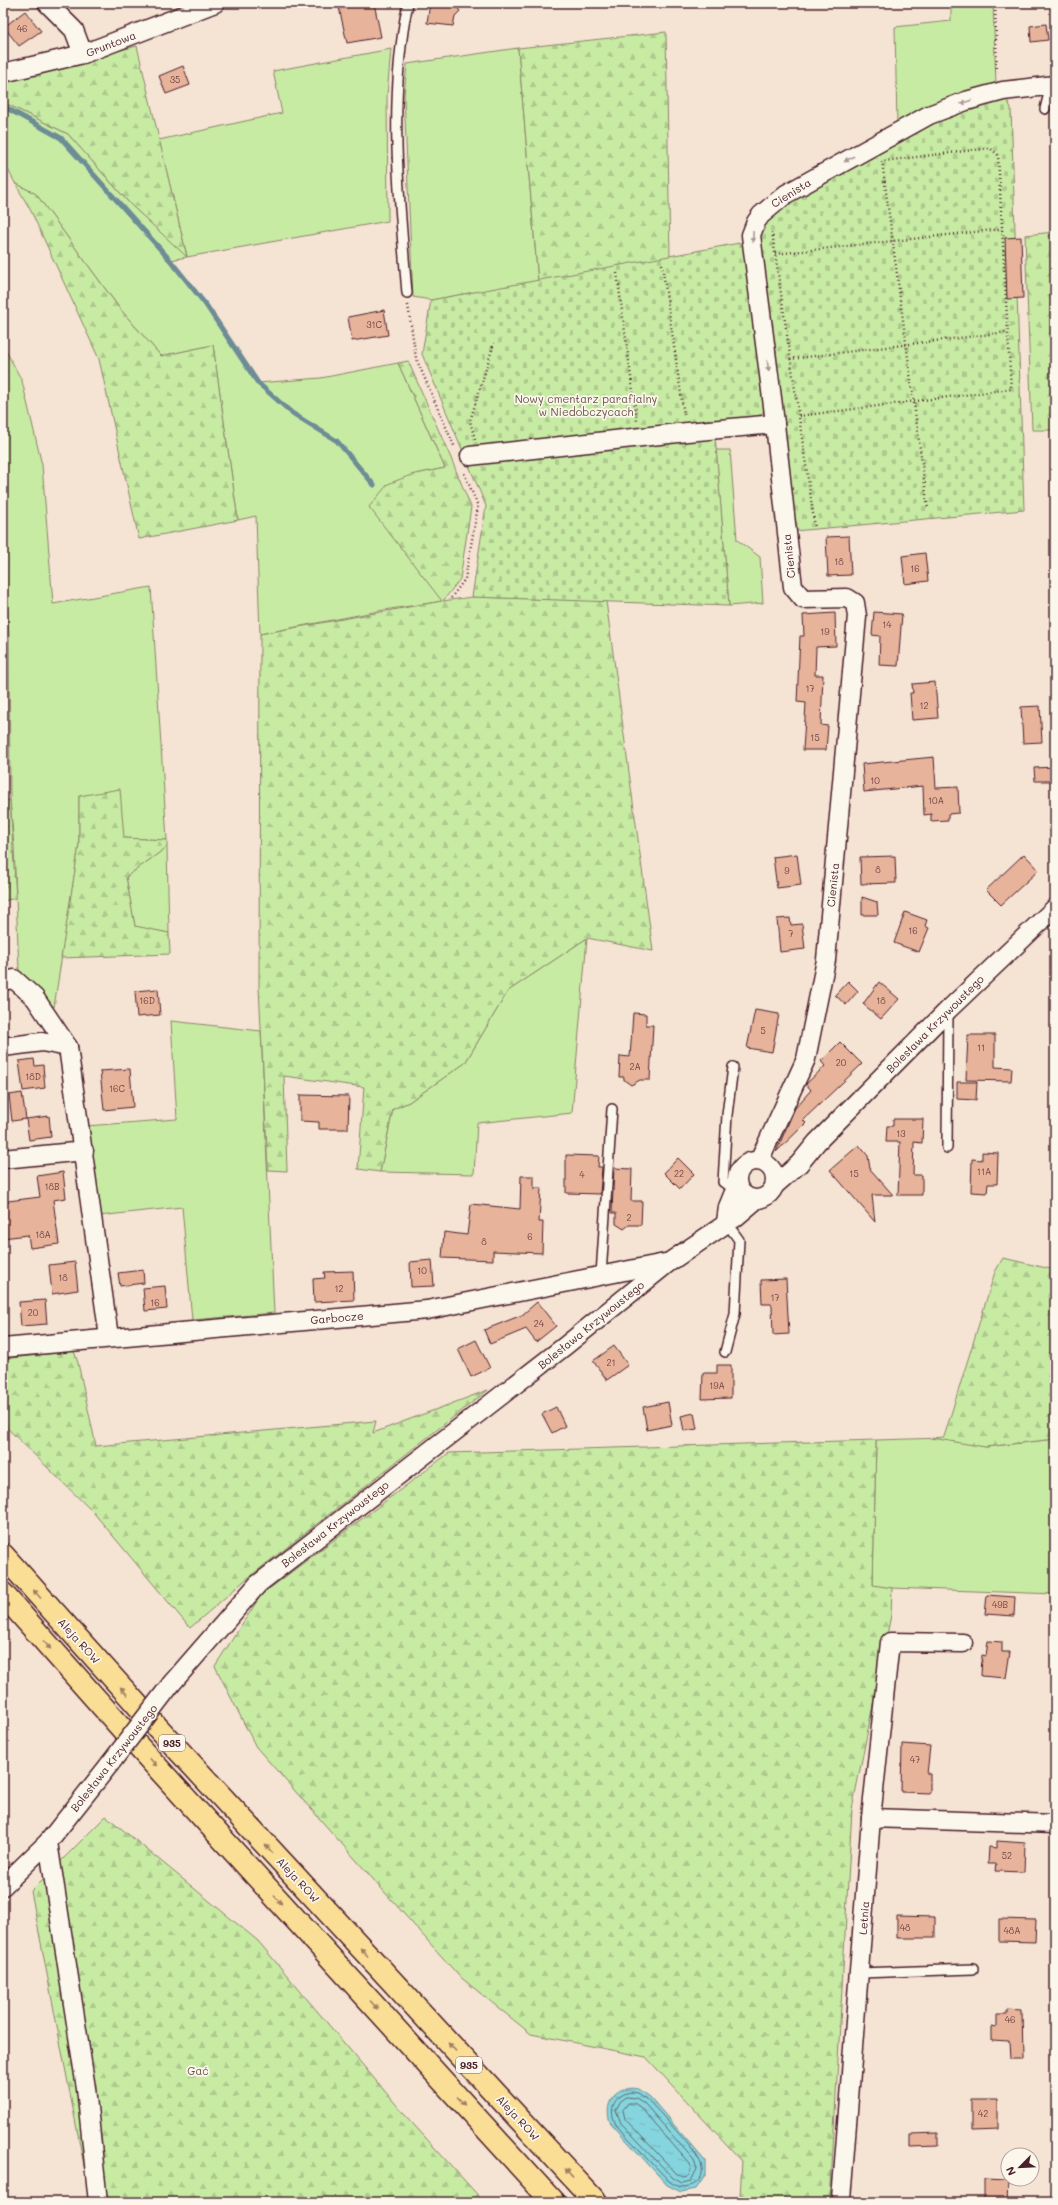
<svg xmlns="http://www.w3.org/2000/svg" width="1058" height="2205" font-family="Mali,sans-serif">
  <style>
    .grass { fill: #c8eba4; stroke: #898568 }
    .forest { fill: url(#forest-firs); stroke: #898568 }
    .cemetery { fill: url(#cemetery-stones); stroke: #898568 }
    .water { fill: url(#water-ripples); stroke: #6d8c96 }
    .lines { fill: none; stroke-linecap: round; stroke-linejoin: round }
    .shore { stroke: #616872; stroke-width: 1 }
    .stream { stroke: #6d8c96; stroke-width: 5 }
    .building { fill: #e7b39a; stroke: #4a1f2b }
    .lane-casing { stroke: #4a1f2b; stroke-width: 12 }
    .street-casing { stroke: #4a1f2b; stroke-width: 21 }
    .primary-casing { stroke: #4a1f2b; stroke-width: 25 }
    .path { stroke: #4a1f2b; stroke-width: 2.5; stroke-dasharray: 1 3; stroke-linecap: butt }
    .lane { stroke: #fbf7ec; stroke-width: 9 }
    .street { stroke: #fbf7ec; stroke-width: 18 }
    .primary { stroke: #fbde96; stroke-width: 22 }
    .street-bridge-casing { stroke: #4a1f2b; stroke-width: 21; stroke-linecap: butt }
    .street-bridge { stroke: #fbf7ec; stroke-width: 18 }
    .oneway { fill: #ab9695 }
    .oneway2 { fill: #a27e60 }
    .labels { text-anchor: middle; stroke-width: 3.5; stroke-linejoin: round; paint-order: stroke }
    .number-label { font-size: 9px; fill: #714447 }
    .shield { fill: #fbf7ec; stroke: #7f6065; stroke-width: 1 }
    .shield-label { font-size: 10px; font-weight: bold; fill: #4a1f2b }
    .street-label { font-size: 11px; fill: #4a1f2b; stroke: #fbf7ec }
    .park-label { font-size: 11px; fill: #6a5249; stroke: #fbf7ec }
  </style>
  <defs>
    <pattern id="forest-firs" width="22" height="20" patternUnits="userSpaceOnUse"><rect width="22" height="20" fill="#c8eba4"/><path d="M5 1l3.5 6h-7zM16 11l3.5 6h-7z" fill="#adc98d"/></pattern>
    <pattern id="cemetery-stones" width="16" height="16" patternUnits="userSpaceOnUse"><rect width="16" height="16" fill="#c8eba4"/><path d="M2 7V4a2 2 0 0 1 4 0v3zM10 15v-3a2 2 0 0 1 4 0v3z" fill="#adc98d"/></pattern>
    <pattern id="water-ripples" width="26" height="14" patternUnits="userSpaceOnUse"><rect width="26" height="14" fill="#84d5dd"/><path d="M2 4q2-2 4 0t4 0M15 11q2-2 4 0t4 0" fill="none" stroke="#74b6be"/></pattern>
  </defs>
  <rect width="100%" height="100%" fill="#f5e3d3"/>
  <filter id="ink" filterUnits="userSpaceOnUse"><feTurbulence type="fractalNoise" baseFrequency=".025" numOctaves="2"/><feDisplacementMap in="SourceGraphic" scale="8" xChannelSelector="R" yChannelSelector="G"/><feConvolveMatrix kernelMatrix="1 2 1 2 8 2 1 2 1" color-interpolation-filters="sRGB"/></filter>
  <g filter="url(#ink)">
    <g class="grass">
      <path d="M951 3H993L996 84 897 124 895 27 951 21Z"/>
      <path d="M518 48 538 281 431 300 413 297 404 96 407 64Z"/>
      <path d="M391 49 387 95 388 221 170 260 206 305 258 383 321 378 398 363 445 468 411 475 443 601 384 610 260 634 256 516 238 520 213 345 161 356 120 309 36 194 15 183 3 160V102L68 134 131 205 187 256 159 140 282 113 273 71Z"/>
      <path d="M3 345 22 381 42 465 53 604 151 587 167 840 123 838 79 796V845L54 1007 19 971 14 846 10 800 9 637 3 529Z"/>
      <path d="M716 450H730L737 540 760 557 763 603 729 606Z"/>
      <path d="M167 847 169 933 135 927 126 877Z"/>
      <path d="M587 938 572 1113 477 1123 474 1174 380 1172 393 1109 409 1102 465 1063 508 991Z"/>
      <path d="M171 1021 261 1031 274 1313 192 1320 182 1207 98 1216 86 1126 177 1119Z"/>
      <path d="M944 1438 986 1447 1055 1439V1594L892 1588 873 1586 876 1440Z"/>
    </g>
    <g class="forest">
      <path d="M666 32 670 258 538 281 518 48Z"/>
      <path d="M137 46 187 257 131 205 68 134 3 102V80Z"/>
      <path d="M15 183 36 194 120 309 161 356 213 345 238 520 139 539 99 359 31 211Z"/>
      <path d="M1055 232V430H1032L1025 235Z"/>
      <path d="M408 361 450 456 471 507 460 579 443 601 472 597 606 601 653 951 587 938 508 991 465 1063 409 1102 393 1109 380 1172 358 1169 364 1087 284 1076 287 1171 268 1170 259 987 260 634 442 601 369 507 388 484 411 475 445 468 398 363Z"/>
      <path d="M120 789 124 838 167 840V847L126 877 135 926 169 933 170 954 61 958 79 845V796Z"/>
      <path d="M10 800 16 898 3 901V801Z"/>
      <path d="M1003 1258 1055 1270V1439L985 1447 932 1438 944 1437 995 1272Z"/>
      <path d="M74 1351 78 1363 96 1446 376 1421 373 1433 488 1390 244 1581 190 1628 93 1512 3 1424V1359Z"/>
      <path d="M876 1440 873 1585 892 1588 891 1615 852 1809 830 2202H743L740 2198 742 2161 646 2057 531 2034 459 1976 256 1747 215 1666 261 1595 449 1453Z"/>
      <path d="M106 1816 258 1941 404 2114 484 2202H91L31 1891Z"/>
    </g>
    <g class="cemetery">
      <path d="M1005 96 1011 108 1024 510 794 531 758 235 769 212 930 123Z"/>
      <path d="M745 242 769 409 756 417 715 435 729 606 472 597 486 506 422 354 431 300Z"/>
    </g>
    <path class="water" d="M632 2088 639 2089 650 2097 705 2161V2176L696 2189 681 2192 667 2185 610 2122C604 2104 613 2090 632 2088Z"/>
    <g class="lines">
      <g class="shore">
        <path d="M632 2092 638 2093 647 2099C658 2111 698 2152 701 2164 708 2184 684 2193 670 2182L617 2126C607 2110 614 2094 632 2092Z"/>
        <path d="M627 2097 636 2098 644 2103 694 2160 697 2169 691 2181 682 2183 673 2178 621 2123 616 2110 620 2102Z"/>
        <path d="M629 2103H634L640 2107 689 2163 691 2169 688 2176 683 2177 677 2174 625 2119 623 2110Z"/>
      </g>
      <path class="stream" d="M3 106 61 138 170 260 206 305 258 383 292 413 337 441 374 485"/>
    </g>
    <g class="building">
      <path d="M338 3H374L381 37 347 43Z"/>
      <path d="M430 3H453L460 11 455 16 453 26 427 23Z"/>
      <path d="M25 11 41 31 19 46 4 27Z"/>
      <path d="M1046 24 1048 40 1031 42 1030 26Z"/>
      <path d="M183 66 190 85 166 94 159 76Z"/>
      <path d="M1021 237 1023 298 1007 299 1005 238Z"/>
      <path d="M384 310 388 335 352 341 348 317Z"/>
      <path d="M849 536 851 575 828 576 826 537Z"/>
      <path d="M925 553 928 581 905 584 902 556Z"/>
      <path d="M874 612 902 614 898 666 879 665 880 636 872 635Z"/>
      <path d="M835 613 836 646 816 647 815 675H823L821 725 828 726 826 750H803L806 703 797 702 800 636H804L803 615Z"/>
      <path d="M935 682 938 718 912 720 910 693H913L912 684Z"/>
      <path d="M1040 706 1042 742 1023 743 1021 707Z"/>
      <path d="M934 757 936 788 958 787 959 813 948 814V820L931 821V814L924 815 923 786 864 792 862 764Z"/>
      <path d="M1055 767V781H1035L1034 768Z"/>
      <path d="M797 854 801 885 777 888 773 857Z"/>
      <path d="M1024 854 1039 870 1001 905 986 890Z"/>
      <path d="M895 856 896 883 861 884 860 857Z"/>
      <path d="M862 897 877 902 878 915H862Z"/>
      <path d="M905 912 927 920 925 926 929 928 919 952 894 943Z"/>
      <path d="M790 918 791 925 802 924 805 949 780 952 777 919Z"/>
      <path d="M848 981 858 991 846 1005 835 995Z"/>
      <path d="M879 982 899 999 881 1019 863 1004Z"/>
      <path d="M158 989 160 1015 137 1017 135 991Z"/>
      <path d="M755 1010 779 1014 772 1052 747 1048Z"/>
      <path d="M633 1013 646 1014V1025H653L650 1080H640L631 1085 624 1080V1077H619L620 1056 630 1057Z"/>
      <path d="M968 1035H995V1067L1012 1068 1011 1081 966 1080Z"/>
      <path d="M840 1042 862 1064 803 1120 806 1123 776 1152 795 1108 811 1090 806 1084 825 1066 821 1061Z"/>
      <path d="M34 1059 35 1066 43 1065 45 1088 23 1091 19 1061Z"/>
      <path d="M130 1069 133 1107 104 1110 100 1071Z"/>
      <path d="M957 1082H977L976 1100 957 1099Z"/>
      <path d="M22 1093 26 1119 12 1121 9 1095Z"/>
      <path d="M300 1095 349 1096 348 1129H319V1122L300 1121Z"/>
      <path d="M49 1116 51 1137 29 1140 26 1119Z"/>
      <path d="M893 1119H923L922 1143 914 1142 913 1175H922V1195H898L900 1142H886L887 1126H893Z"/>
      <path d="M859 1145 868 1156 870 1169 893 1195H872L875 1222 830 1170Z"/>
      <path d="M982 1152 998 1153 997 1184H988L987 1193 971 1192 972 1159 982 1160Z"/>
      <path d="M566 1155 599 1156 598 1167H602L600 1194 566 1193Z"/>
      <path d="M678 1158 694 1174 680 1189 664 1173Z"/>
      <path d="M614 1168 632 1169 631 1201H642L641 1225H629L624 1229 616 1224V1213H612Z"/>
      <path d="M63 1172 66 1198 53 1200 59 1244 30 1248 28 1235 3 1238V1204L8 1203V1201L40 1197 37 1176Z"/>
      <path d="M521 1176H534V1188H541L539 1222H543L542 1253 493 1251V1260L442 1258 444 1232 467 1235 471 1204 520 1209Z"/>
      <path d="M432 1260 434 1286 411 1287 410 1262Z"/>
      <path d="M75 1262 78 1290 52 1294 49 1265Z"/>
      <path d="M143 1270 144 1283 120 1286 118 1273Z"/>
      <path d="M353 1271 354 1300 314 1302 313 1279 325 1278 324 1272Z"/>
      <path d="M786 1279 789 1334 773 1335 772 1306 771 1304H762L761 1280Z"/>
      <path d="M165 1286 167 1309 145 1311 143 1288Z"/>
      <path d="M45 1300 47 1324 21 1326 19 1302Z"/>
      <path d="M537 1302 556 1326 536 1342 526 1329 490 1344 484 1330 522 1315Z"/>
      <path d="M476 1340 490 1368 471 1377 458 1349Z"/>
      <path d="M614 1346 628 1365 607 1380 593 1361Z"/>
      <path d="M717 1365H731V1398L702 1399 703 1373H717Z"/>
      <path d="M668 1402 672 1425 647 1430 643 1407Z"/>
      <path d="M556 1407 565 1426 552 1433 542 1414Z"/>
      <path d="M694 1413 697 1429 684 1431 681 1416Z"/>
      <path d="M987 1595 1015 1597 1014 1616 985 1614Z"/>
      <path d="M988 1641 1002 1642V1652H1010L1006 1678 981 1676 982 1655 986 1656Z"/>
      <path d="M902 1744 930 1746 927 1774H930V1793L901 1792Z"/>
      <path d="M997 1841 1025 1843 1024 1872 995 1871 996 1864H988L989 1847 997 1848Z"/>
      <path d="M897 1916 935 1917V1938H897Z"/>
      <path d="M999 1919 1036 1920 1035 1942 999 1941Z"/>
      <path d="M1008 2009 1022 2010 1023 2058H1010L1009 2041 992 2040V2026L997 2027V2014H1008Z"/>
      <path d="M972 2099H997V2129L972 2130Z"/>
      <path d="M938 2133V2146L910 2147V2134Z"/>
      <path d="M984 2179 1008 2180 1007 2202H984Z"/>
    </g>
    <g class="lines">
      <defs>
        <g id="lane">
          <path d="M1045 109 1051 85"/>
          <path d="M407 293C399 197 388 98 408 3"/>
          <path d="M733 1067 727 1115 723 1182 726 1184 737 1185"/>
          <path d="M947 1148 948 1011"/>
          <path d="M601 1275 612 1109"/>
          <path d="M725 1352 735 1314 739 1240 726 1222"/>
          <path d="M860 1973 973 1969"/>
        </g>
        <g id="street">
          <path d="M47 3 74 30 83 54"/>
          <path d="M3 73 83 54 215 3"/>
          <path d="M470 456 687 432 775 424"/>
          <path d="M3 981 14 979 35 998 68 1047"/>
          <path d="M3 1047 42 1042 68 1047 109 1337"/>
          <path d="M3 1159 84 1151"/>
          <circle cx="756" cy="1180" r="19"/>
          <path d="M759 1161 806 1059 826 960 857 616 855 603 847 598 803 599 793 587 773 406 751 235 756 222 761 215 786 194 929 115 966 101 1003 91 1055 85"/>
          <path d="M775 1185 799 1164 817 1142 948 1010 1055 908"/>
          <path d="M726 1222 728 1207 737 1185"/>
          <path d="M3 1348 427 1310 665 1263"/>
          <path d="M172 1683 258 1584 565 1346 668 1263 736 1217 756 1200"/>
          <path d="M871 1818 890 1642 963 1643"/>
          <path d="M48 1842 86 2088 98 2202"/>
          <path d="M3 1886 48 1842 109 1765"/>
          <path d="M841 2200 871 1818 1055 1824"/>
        </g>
        <g id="primary">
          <path d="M3 1555 158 1728 596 2202"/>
          <path d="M3 1594 126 1733 553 2202"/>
        </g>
      </defs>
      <use href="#lane" class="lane-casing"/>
      <use href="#street" class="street-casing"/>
      <use href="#primary" class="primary-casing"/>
      <g class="path">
        <path d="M995 3 997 74"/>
        <path d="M882 161 928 509"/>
        <path d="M772 232 815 527"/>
        <path d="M775 254 1002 229"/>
        <path d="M662 264 684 415"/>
        <path d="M617 273 637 421"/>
        <path d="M408 305 416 358 455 448"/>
        <path d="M790 359 1007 332"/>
        <path d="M799 416 1011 389 998 155 990 148 884 161"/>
        <path d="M475 439 470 421 494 343"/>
        <path d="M451 598 465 579 478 506 464 473"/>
      </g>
      <use href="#lane" class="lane"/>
      <use href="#street" class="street"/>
      <use href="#primary" class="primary"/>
      <defs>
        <path id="street-bridge" d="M109 1765 172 1683"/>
      </defs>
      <use href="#street-bridge" class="street-bridge-casing"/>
      <use href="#street-bridge" class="street-bridge"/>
    </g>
    <defs><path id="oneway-solid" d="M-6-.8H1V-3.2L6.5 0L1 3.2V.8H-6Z"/></defs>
    <g class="oneway">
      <use href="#oneway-solid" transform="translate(966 102) rotate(162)"/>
      <use href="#oneway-solid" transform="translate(849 159) rotate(151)"/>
      <use href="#oneway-solid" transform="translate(753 237) rotate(91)"/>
      <use href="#oneway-solid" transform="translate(768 366) rotate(83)"/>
    </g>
    <g class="oneway2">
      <use href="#oneway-solid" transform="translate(37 1594) rotate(-132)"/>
      <use href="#oneway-solid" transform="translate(47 1645) rotate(48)"/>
      <use href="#oneway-solid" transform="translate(124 1691) rotate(-132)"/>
      <use href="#oneway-solid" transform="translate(153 1762) rotate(48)"/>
      <use href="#oneway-solid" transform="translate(269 1849) rotate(-133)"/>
      <use href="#oneway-solid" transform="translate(278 1900) rotate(48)"/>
      <use href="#oneway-solid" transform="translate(364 1952) rotate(-133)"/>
      <use href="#oneway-solid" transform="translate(374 2005) rotate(48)"/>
      <use href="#oneway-solid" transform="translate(452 2047) rotate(-133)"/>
      <use href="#oneway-solid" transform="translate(461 2101) rotate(48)"/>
      <use href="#oneway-solid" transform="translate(569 2173) rotate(-133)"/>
    </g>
  </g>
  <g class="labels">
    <g class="number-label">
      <text x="22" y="32">46</text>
      <text x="175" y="83">35</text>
      <text x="374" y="328">31C</text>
      <text x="839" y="565">18</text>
      <text x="915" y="572">16</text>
      <text x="887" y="628">14</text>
      <text x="825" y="635">19</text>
      <text x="810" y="692">17</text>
      <text x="924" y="709">12</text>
      <text x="815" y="741">15</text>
      <text x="875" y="784">10</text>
      <text x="936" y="804">10A</text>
      <text x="878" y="873">8</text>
      <text x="787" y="874">9</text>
      <text x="913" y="934">16</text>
      <text x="791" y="937">7</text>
      <text x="147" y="1004">16D</text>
      <text x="881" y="1004">18</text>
      <text x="763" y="1034">5</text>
      <text x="981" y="1051">11</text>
      <text x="841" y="1066">20</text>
      <text x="635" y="1070">2A</text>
      <text x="33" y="1080">18D</text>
      <text x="117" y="1092">16C</text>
      <text x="901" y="1137">13</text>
      <text x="984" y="1175">11A</text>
      <text x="679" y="1177">22</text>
      <text x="854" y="1177">15</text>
      <text x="582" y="1178">4</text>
      <text x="52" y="1190">18B</text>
      <text x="629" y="1221">2</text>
      <text x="43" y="1238">18A</text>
      <text x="530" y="1240">6</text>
      <text x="484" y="1245">8</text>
      <text x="422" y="1274">10</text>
      <text x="63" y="1281">18</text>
      <text x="339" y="1292">12</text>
      <text x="775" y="1301">17</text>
      <text x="155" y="1306">16</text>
      <text x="33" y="1316">20</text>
      <text x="539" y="1327">24</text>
      <text x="611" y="1366">21</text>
      <text x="717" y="1389">19A</text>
      <text x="1000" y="1608">49B</text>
      <text x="915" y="1763">47</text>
      <text x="1007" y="1859">52</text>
      <text x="905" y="1931">48</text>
      <text x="1012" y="1934">48A</text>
      <text x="1010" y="2023">46</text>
      <text x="983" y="2117">42</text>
    </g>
    <g class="shield">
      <rect x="159" y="1735" width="26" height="16" rx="3"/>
      <rect x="456" y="2057" width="26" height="16" rx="3"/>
    </g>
    <g class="shield-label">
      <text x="172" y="1747">935</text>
      <text x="469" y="2069">935</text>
    </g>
    <g class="street-label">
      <text transform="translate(111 44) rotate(-21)" y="4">Gruntowa</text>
      <text transform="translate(791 193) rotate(-32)" y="4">Cienista</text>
      <text transform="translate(789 556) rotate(-96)" y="4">Cienista</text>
      <text transform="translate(833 885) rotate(-84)" y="4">Cienista</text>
      <text transform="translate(935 1024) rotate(-45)" y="4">Bolesława Krzywoustego</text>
      <text transform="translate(337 1318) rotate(-5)" y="4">Garbocze</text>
      <text transform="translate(591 1325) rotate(-39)" y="4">Bolesława Krzywoustego</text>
      <text transform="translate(335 1524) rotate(-38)" y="4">Bolesława Krzywoustego</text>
      <text transform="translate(79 1641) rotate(48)" y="4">Aleja ROW</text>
      <text transform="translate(114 1758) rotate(-52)" y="4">Bolesława Krzywoustego</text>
      <text transform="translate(298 1880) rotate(47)" y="4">Aleja ROW</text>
      <text transform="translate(864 1918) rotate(-86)" y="4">Letnia</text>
      <text transform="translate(518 2118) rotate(47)" y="4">Aleja ROW</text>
    </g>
    <g class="park-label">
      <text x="586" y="403">Nowy cmentarz parafialny<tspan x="586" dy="13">w Niedobczycach</tspan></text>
      <text x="198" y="2075">Gać</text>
    </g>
  </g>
  <rect width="1058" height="2205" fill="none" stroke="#fbf7ec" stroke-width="16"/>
  <rect x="8" y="8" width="1042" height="2189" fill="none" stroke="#4a1f2b" stroke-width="1.5" filter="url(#ink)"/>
  <g transform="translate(1020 2167) rotate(246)"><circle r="19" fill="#fbf7ec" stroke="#b4a19f"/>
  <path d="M0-3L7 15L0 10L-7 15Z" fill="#4a1f2b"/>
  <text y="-6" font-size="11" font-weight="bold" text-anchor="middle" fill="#4a1f2b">N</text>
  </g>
</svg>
